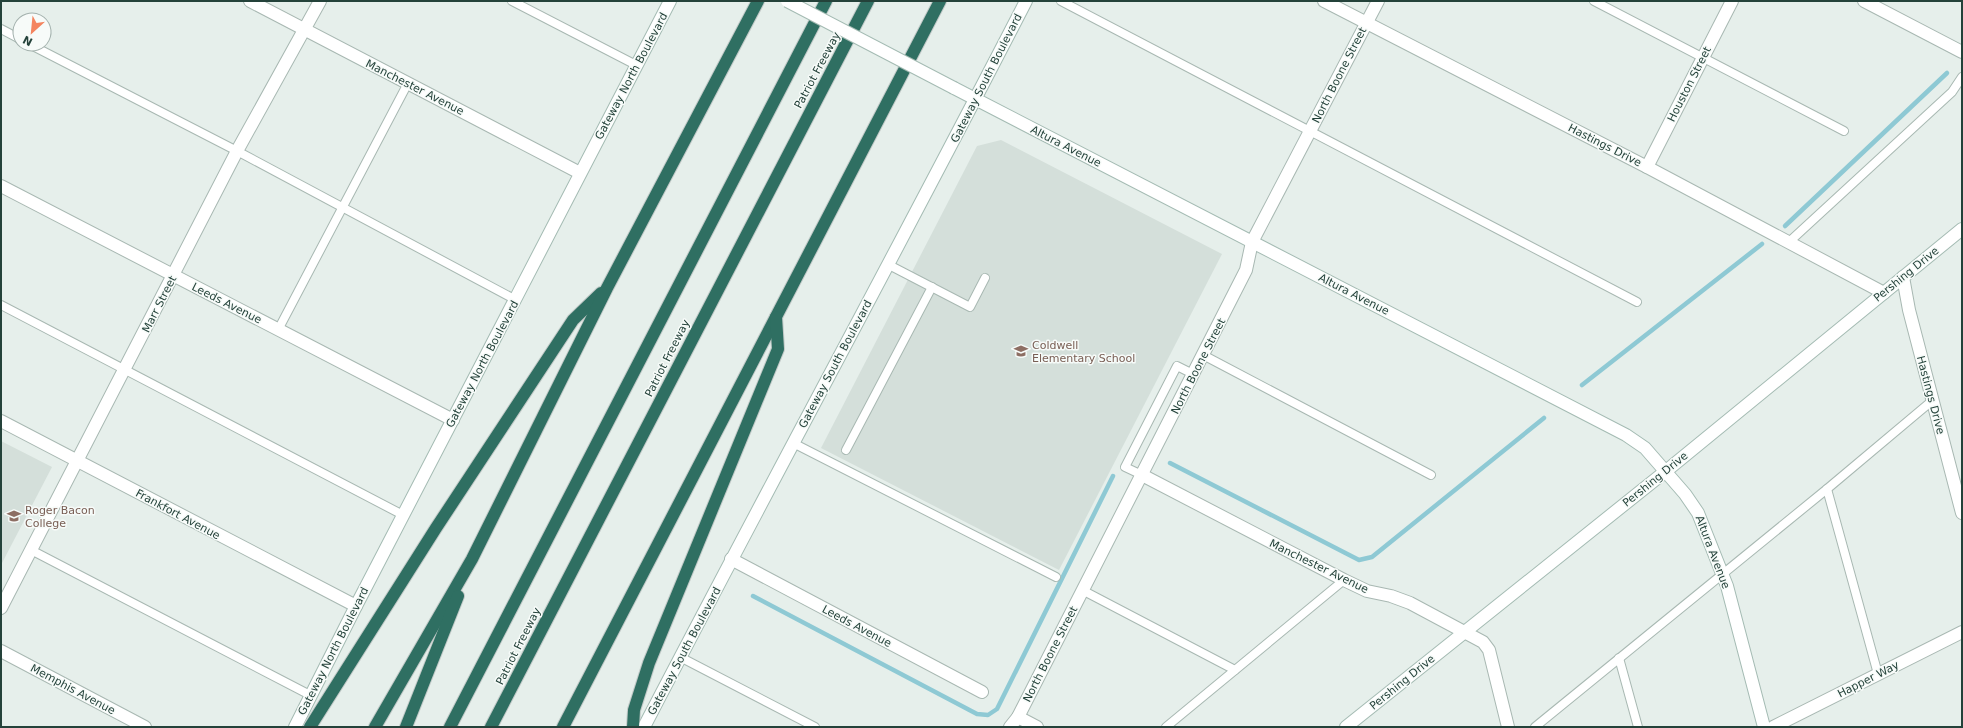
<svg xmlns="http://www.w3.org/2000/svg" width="1963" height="728" font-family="'DejaVu Sans',sans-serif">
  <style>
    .built { fill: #d4dfda }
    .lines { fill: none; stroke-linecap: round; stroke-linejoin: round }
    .stream { stroke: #8ec9d4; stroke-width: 4.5 }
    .lane-casing { stroke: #a8b8b2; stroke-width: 10 }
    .street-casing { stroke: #a8b8b2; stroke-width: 14 }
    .secondary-casing { stroke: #a4bbb3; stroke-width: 14 }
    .highway-casing { stroke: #c2cac8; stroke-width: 14 }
    .lane { stroke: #fff; stroke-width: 8 }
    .street { stroke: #fff; stroke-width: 12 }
    .secondary { stroke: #fff; stroke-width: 12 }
    .highway { stroke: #2f6f62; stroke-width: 12 }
    .secondary-bridge-casing { stroke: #a4bbb3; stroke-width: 14; stroke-linecap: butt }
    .secondary-bridge { stroke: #fff; stroke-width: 12 }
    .labels { text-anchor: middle; stroke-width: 3; stroke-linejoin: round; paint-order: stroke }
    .street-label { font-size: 11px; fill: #24423a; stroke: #f7fbf9 }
    .education-label { font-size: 11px; fill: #785e54; stroke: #f7fbf9; text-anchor: start }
  </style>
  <rect width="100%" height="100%" fill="#e6efeb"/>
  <g class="built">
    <path d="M1001 140 1222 254 1059 570 821 448 977 146Z"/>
    <path d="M1 441 52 467 1 565Z"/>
  </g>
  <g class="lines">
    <g class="stream">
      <path d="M1785 226 1947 73"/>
      <path d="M1582 385 1762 244"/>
      <path d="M1170 463 1359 560 1372 557 1544 418"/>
      <path d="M753 596 977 714 988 715 997 709 1113 476"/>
    </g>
    <defs>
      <g id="lane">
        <path d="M512 1 636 65"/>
        <path d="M1061 1 1637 302"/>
        <path d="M1594 1 1844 131"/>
        <path d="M1 29 20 39"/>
        <path d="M29 44 237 151 516 300"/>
        <path d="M1789 242 1952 92 1962 77"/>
        <path d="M889 265 970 307 985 278"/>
        <path d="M1 305 403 515"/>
        <path d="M278 330 408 83"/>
        <path d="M1203 355 1431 475"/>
        <path d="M793 443 1056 577"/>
        <path d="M846 450 932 287"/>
        <path d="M1142 475 1125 467 1177 366 1193 374"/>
        <path d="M1827 489 1878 674"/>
        <path d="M31 550 310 695"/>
        <path d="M1082 590 1235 670"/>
        <path d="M680 657 815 727"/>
        <path d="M1619 658 1638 727"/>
        <path d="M1166 727 1344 580"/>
        <path d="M1535 727 1827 489 1933 400"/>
      </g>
      <g id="street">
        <path d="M250 1 580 173"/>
        <path d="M1324 1 1647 167 1884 293"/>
        <path d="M1864 1 1962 52"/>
        <path d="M1647 167 1732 1"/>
        <path d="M1 186 453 420"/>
        <path d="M1903 277 1909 310 1962 513"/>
        <path d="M1 421 356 606"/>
        <path d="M1142 475 1344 580 1367 591 1391 596 1410 603 1483 642 1489 650 1508 727"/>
        <path d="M731 559 982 692"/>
        <path d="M1 608 237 151 320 1"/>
        <path d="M1 651 145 727"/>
        <path d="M1018 717 1037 727"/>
        <path d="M1010 727 1018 717 1246 270 1252 242 1378 1"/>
        <path d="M1773 727 1962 632"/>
      </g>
      <g id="secondary">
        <path d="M954 88 1626 435 1645 448 1685 494 1698 513 1727 586 1764 727"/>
        <path d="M295 727 356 606 670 1"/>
        <path d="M644 727C770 484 901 244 1026 1"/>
        <path d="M1346 727 1666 471 1962 229"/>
      </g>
      <g id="highway">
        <path d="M310 727 436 528 573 320 601 293"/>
        <path d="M375 727 472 559 607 288 758 1"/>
        <path d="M406 727 458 596"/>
        <path d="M450 727 826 1"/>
        <path d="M491 727 868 1"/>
        <path d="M563 727 940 1"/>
        <path d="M633 727 634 710 649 663 778 349 776 317"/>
      </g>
    </defs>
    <use href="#lane" class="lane-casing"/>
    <use href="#street" class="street-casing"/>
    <use href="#secondary" class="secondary-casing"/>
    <use href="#highway" class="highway-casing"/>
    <use href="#lane" class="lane"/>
    <use href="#street" class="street"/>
    <use href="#secondary" class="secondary"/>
    <use href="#highway" class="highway"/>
    <defs>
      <path id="secondary-bridge" d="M787 1 954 88"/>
    </defs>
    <use href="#secondary-bridge" class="secondary-bridge-casing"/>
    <use href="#secondary-bridge" class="secondary-bridge"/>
  </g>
  <defs>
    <symbol id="school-bare" viewBox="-9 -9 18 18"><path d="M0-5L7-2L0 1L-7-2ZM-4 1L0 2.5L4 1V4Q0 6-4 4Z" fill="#8d6e63" stroke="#f7fbf9" stroke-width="2.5" paint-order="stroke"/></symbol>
  </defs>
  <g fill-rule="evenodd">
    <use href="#school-bare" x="1011" y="341" width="20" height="20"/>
    <use href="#school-bare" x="4" y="506" width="20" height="20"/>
  </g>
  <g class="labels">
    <g class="street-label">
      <text transform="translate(817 70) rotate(-62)" y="4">Patriot Freeway</text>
      <text transform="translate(1339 75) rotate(-63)" y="4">North Boone Street</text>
      <text transform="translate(631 76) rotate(-62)" y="4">Gateway North Boulevard</text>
      <text transform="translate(986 78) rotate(-63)" y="4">Gateway South Boulevard</text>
      <text transform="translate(1689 84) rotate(-63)" y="4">Houston Street</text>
      <text transform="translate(415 87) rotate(27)" y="4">Manchester Avenue</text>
      <text transform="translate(1605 145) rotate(27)" y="4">Hastings Drive</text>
      <text transform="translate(1066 146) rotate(27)" y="4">Altura Avenue</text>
      <text transform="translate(1906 274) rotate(-39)" y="4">Pershing Drive</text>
      <text transform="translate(1354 294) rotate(27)" y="4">Altura Avenue</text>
      <text transform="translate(227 303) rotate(27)" y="4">Leeds Avenue</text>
      <text transform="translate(159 304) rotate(-63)" y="4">Marr Street</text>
      <text transform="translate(667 358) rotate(-63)" y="4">Patriot Freeway</text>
      <text transform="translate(482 364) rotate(-62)" y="4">Gateway North Boulevard</text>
      <text transform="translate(835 364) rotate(-62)" y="4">Gateway South Boulevard</text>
      <text transform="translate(1198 366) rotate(-63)" y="4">North Boone Street</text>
      <text transform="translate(1931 395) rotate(75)" y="4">Hastings Drive</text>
      <text transform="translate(1655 479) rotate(-39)" y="4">Pershing Drive</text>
      <text transform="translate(178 514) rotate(28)" y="4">Frankfort Avenue</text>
      <text transform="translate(1713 552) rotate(69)" y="4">Altura Avenue</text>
      <text transform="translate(1319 566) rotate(26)" y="4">Manchester Avenue</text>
      <text transform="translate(857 626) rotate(28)" y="4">Leeds Avenue</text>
      <text transform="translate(518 646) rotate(-63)" y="4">Patriot Freeway</text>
      <text transform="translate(333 651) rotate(-63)" y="4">Gateway North Boulevard</text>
      <text transform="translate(684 651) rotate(-62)" y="4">Gateway South Boulevard</text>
      <text transform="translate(1050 654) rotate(-63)" y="4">North Boone Street</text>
      <text transform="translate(1868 679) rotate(-27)" y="4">Happer Way</text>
      <text transform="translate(1402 682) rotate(-39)" y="4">Pershing Drive</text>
      <text transform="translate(73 689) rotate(28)" y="4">Memphis Avenue</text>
    </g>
    <g class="education-label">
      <text x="1032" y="349">Coldwell<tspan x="1032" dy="13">Elementary School</tspan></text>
      <text x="25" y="514">Roger Bacon<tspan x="25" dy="13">College</tspan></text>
    </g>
  </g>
  <rect width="1963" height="728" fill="none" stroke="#24423a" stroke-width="4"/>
  <g transform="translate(32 32) rotate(207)"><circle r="19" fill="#f7fbf9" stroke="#a3b1ad"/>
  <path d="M0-3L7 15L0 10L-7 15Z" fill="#f4845f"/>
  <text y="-6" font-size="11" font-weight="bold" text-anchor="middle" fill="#24423a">N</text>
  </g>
</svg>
